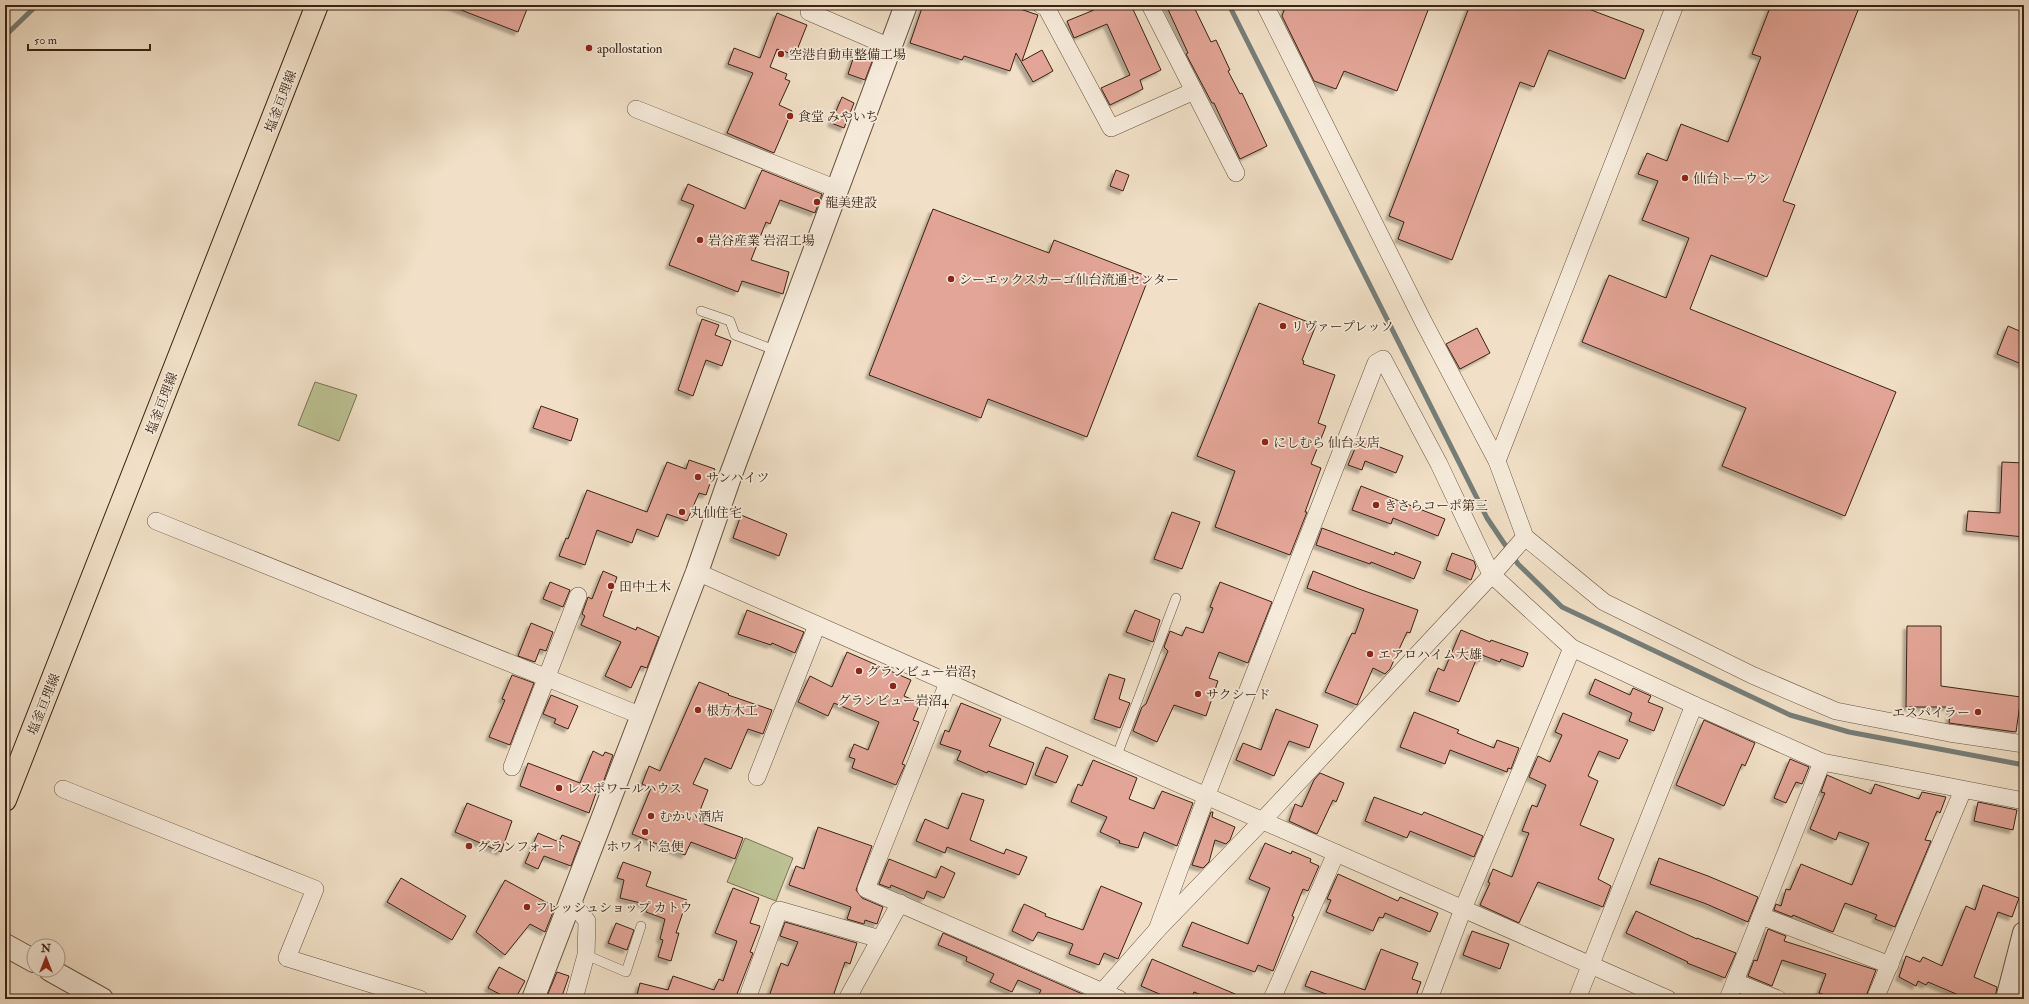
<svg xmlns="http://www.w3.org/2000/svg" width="2029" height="1004" font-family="'IM FELL Double Pica','Noto Serif JP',serif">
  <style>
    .green { fill: #bcc294; stroke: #7b7254 }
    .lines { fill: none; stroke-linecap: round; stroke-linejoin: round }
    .stream { stroke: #767e79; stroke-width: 5 }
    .building { fill: #e3a597; stroke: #3a2314; filter: url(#shadow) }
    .service-casing { stroke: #685241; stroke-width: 10 }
    .minor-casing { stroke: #685241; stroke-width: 18 }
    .tertiary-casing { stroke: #685241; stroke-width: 24 }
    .primary-casing { stroke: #3a2314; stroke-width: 24 }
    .service { stroke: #f6ebdb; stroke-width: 9 }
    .minor { stroke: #f6ebdb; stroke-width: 17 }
    .tertiary { stroke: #f6ebdb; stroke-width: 22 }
    .primary { stroke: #f1e0c7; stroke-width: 22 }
    .poi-dot { fill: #8f2418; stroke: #f6ebdb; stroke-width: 1.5 }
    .labels { text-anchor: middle; stroke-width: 3.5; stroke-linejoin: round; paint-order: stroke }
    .poi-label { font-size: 13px; fill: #3a2314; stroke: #f6ebdb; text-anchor: start }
    .street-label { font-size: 13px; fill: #3a2314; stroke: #f6ebdb }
  </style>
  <defs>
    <filter id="shadow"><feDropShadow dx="-3.5" dy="3.5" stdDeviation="1" flood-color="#0004"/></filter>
  </defs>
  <rect width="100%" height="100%" fill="#f1e0c7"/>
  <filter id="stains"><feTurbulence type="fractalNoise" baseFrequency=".005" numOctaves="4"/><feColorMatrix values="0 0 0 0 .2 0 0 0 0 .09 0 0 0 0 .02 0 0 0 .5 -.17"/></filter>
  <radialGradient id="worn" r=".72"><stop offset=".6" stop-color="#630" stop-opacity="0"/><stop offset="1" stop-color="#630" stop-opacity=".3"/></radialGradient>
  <g class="green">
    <path d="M315 382 357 395 339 441 298 425Z"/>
    <path d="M745 838 793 858 776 901 727 882Z"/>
  </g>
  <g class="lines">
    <g class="stream">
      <path d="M1229 5 1487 518 1518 564 1562 607 1790 715 1849 732 2024 765"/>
      <path d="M5 36 37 5"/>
    </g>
  </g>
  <g class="building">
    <path d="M448 5H517L527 9 518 32Z"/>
    <path d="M923 5H1008L1038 15 1022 61 1042 50 1053 71 1033 82 1016 53 1010 71 964 56 962 60 910 43Z"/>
    <path d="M1092 5H1131L1161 70 1140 80 1143 89 1110 105 1101 88 1130 75 1107 24 1074 38 1067 21 1094 10Z"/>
    <path d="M1166 5H1193L1211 42 1216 40 1230 70 1228 71 1240 94 1242 93 1267 146 1240 159 1214 103H1212L1186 54 1188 53Z"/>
    <path d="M1286 5H1430L1397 91 1344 71 1336 89 1314 81 1282 16Z"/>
    <path d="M1470 5H1578L1644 30 1625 79 1549 50 1534 87 1520 82 1452 260 1398 239 1404 222 1389 216Z"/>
    <path d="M1771 5H1860L1783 201 1795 205 1767 277 1711 255 1690 309 1896 392 1845 516 1722 466 1746 408 1582 342 1609 275 1666 298 1689 238 1642 220 1658 181 1638 174 1647 153 1667 161 1681 124 1728 142 1761 57 1752 54Z"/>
    <path d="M777 13 807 25 795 55 777 49 770 67 787 74 785 79 790 81 779 105 792 111 774 153 727 133 753 73 728 64 734 48 760 58Z"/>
    <path d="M855 53 873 59 865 80 848 74Z"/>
    <path d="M842 97 854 103 844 128 831 123Z"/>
    <path d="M762 170 822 194 815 213 780 200 770 224 766 222 751 260 789 272 783 294 742 281 738 292 669 265 694 205 681 200 688 184 745 209Z"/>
    <path d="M1116 170 1129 175 1123 191 1110 186Z"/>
    <path d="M933 209 1049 253 1054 240 1149 277 1087 437 988 399 981 418 869 375Z"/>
    <path d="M1259 303 1316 325 1302 360 1304 361 1303 364 1335 375 1318 423 1326 426 1311 464 1321 468 1305 512H1307L1290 555 1215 527 1235 471 1197 456Z"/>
    <path d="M702 319 719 325 715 335 731 341 722 366 706 360 693 396 678 390Z"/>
    <path d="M2008 326 2024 333V365L1997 354Z"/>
    <path d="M1477 328 1490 353 1460 369 1446 344Z"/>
    <path d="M541 406 578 419 571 441 533 428Z"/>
    <path d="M1360 437 1373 442 1372 444 1403 456 1396 473 1365 461 1362 470 1348 465Z"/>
    <path d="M689 460 715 469 706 495 699 493 687 521 667 514 658 537 637 529 632 543 597 530 585 565 559 556 566 538 568 539 587 490 647 512 667 462 686 469Z"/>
    <path d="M2002 462 2024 463V537L1966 531 1968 511 2000 513Z"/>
    <path d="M1361 486 1445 519 1438 536 1393 518 1391 524 1352 510Z"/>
    <path d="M1172 512 1200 522 1182 569 1154 559Z"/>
    <path d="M741 515 787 534 779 556 733 538Z"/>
    <path d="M1322 528 1394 555 1395 552 1421 562 1414 579 1371 562 1370 564 1316 545Z"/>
    <path d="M1452 553 1474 561 1476 567 1471 580 1446 570Z"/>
    <path d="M603 571 617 577 603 616 636 630 637 627 659 637 647 668 641 666 631 688 605 676 621 642 581 625 585 616 582 614 588 597 592 599Z"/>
    <path d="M1313 571 1359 589 1418 610 1410 633 1407 632 1390 669 1385 674 1373 668 1357 705 1325 692 1352 633 1355 634 1364 609 1307 588Z"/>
    <path d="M550 582 570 590 563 607 543 599Z"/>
    <path d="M1220 582 1272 602 1248 663 1219 652 1209 678 1218 681 1206 716 1174 705 1157 742 1133 731 1142 707 1146 704 1168 651 1164 647 1170 631 1182 636 1186 627 1203 633 1213 608 1210 607Z"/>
    <path d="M747 610 804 632 795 653 772 643 771 645 738 634Z"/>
    <path d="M1135 610 1160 620 1153 642 1126 632Z"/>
    <path d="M531 623 553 632 546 651 540 649 535 662 518 656Z"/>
    <path d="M1907 626H1941V686L2021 697 2016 732 1949 723 1951 707H1906Z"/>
    <path d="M1461 630 1490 642 1491 640 1528 653 1523 667 1501 659 1500 662 1482 655 1480 661 1476 660 1459 702 1429 691 1438 668 1444 671Z"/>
    <path d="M847 652 911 680 904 696 920 703 913 720 919 722 902 764 905 765 896 785 852 768 855 759 849 757 854 744 868 750 879 722 834 703 828 716 798 702 810 676 832 687Z"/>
    <path d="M1109 674 1125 679 1119 699 1130 703 1120 728 1094 719Z"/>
    <path d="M512 675 534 683 510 745 489 737 505 700 502 699Z"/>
    <path d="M1595 679 1630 695 1633 688 1651 696 1648 702 1663 708 1654 731 1629 721 1632 713 1589 694Z"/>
    <path d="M699 682 729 694 728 695 772 710 763 734 748 729 731 769 705 758 693 784 708 790 697 818 700 820 699 822 743 838 735 859 691 842 685 855 632 834 651 788 642 784 649 766 660 771Z"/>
    <path d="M551 695 578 706 568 729 554 723 556 719 543 714Z"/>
    <path d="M961 703 1001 719 989 746 1034 763 1026 785 988 771 987 773 957 760 961 751 940 744 945 730 949 732Z"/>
    <path d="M1276 709 1318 725 1309 748 1289 741 1274 776 1236 760 1243 743 1261 750Z"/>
    <path d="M1414 712 1459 730 1457 733 1494 748 1497 740 1519 748 1511 769 1508 768 1507 772 1450 750 1445 764 1400 747Z"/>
    <path d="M1563 713 1628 740 1619 759 1599 751 1588 776 1598 781 1580 825 1614 839 1598 879 1611 886 1603 907 1538 882 1519 923 1480 905 1490 883 1488 882 1493 869 1512 877 1529 833 1522 831 1532 805 1537 807 1546 785 1529 777 1538 756 1550 762 1562 735 1555 732Z"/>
    <path d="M1704 720 1755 743 1745 766 1742 764 1724 806 1676 785Z"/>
    <path d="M1046 747 1068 756 1056 783 1035 775Z"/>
    <path d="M593 751 603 756 605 752 613 755 600 791 597 790 589 813 520 786 528 763 580 783Z"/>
    <path d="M1790 759 1809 767 1802 784 1796 782 1786 803 1774 798Z"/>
    <path d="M1093 760 1137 778 1129 799 1154 809 1162 791 1193 803 1177 846 1144 832 1138 848 1119 843 1120 841 1100 832 1107 817 1071 802 1078 784 1082 786Z"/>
    <path d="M1320 773 1344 783 1336 802 1333 800 1317 834 1289 821 1295 804 1302 807 1314 780Z"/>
    <path d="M1827 775 1871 794 1875 784 1919 799 1922 792 1946 797 1940 813 1937 811 1925 840 1931 841 1895 927 1875 919 1877 915 1845 903 1833 932 1793 915 1792 917 1774 910 1776 904 1781 906 1786 889 1790 890 1801 864 1852 885 1869 843 1839 832 1836 840 1810 829 1825 793 1821 792Z"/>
    <path d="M962 793 984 800 970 840 1004 854 1006 849 1027 857 1019 875 947 847 945 853 916 841 925 819 948 829Z"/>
    <path d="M1374 797 1422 815 1424 812 1483 836 1474 857 1410 831 1407 838 1365 821Z"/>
    <path d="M1978 802 2017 810 2013 830 1974 821Z"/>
    <path d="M467 803 512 821 501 852 455 832Z"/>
    <path d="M1211 812H1213L1212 817 1235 827 1230 840 1226 844 1215 840 1209 862 1203 868 1192 865Z"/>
    <path d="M818 827 872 846 856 890 862 898 883 907 877 924 865 920 864 924 847 919 851 907 789 885 796 866 804 869Z"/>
    <path d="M538 833 559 842 562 835 580 842 571 866 544 856 538 869 525 863Z"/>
    <path d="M1265 843 1291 854 1292 851 1311 859 1310 862 1319 866 1308 891 1303 889 1292 916 1294 917 1273 971 1258 965 1255 972 1182 946 1192 922 1248 944 1270 888 1249 879Z"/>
    <path d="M1659 858 1708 876 1758 897 1748 922 1704 903 1650 884Z"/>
    <path d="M889 859 936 878 941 866 955 873 944 898 927 891 924 899 891 885 890 888 879 884Z"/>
    <path d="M623 862 651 872 646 886 687 900 676 933H679L671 961 658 957 663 940 660 939 665 919 646 912 649 905 620 898 624 880 617 878Z"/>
    <path d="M1338 874 1398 901 1400 897 1438 913 1430 932 1385 913 1383 918 1379 917 1373 931 1326 912 1331 900 1327 899Z"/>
    <path d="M401 878 466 916 452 940 387 902Z"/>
    <path d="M505 880 555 907 545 932 530 924 505 955 476 932Z"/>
    <path d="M1983 885 2019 898 2012 917 1998 912 1974 977 1997 987 1995 999H1968L1928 982 1926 985 1918 981 1916 986 1899 977 1906 956 1920 962 1923 957 1942 966 1966 906 1975 910Z"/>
    <path d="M1101 886 1142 903 1118 959 1104 953 1099 965 1069 954 1073 944 1038 932 1033 941 1012 931 1024 904 1046 914 1045 916 1083 930Z"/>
    <path d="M733 888 759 898 750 923 760 926 750 952 753 953 735 999H636L640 983 668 990 673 976 714 990 719 979 723 981 737 941 715 933Z"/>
    <path d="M1636 911 1697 939V938L1736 953 1725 978 1687 963 1688 962 1626 933Z"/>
    <path d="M785 922 857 943 850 964 845 962 832 999H768L781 963 788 966 798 942 780 936Z"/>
    <path d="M616 923 634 930 627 950 608 943Z"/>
    <path d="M1768 929 1786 936 1784 941 1876 970 1865 999H1837L1819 993 1826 974 1782 960 1772 986 1748 976 1754 960 1757 961Z"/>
    <path d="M1472 931 1509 944 1500 969 1463 955Z"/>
    <path d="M943 933 1087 996 1086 999H1037L1041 990 1018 980 1012 992 990 982 994 974 966 961 967 957 938 945Z"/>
    <path d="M1381 949 1418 963 1412 979 1421 982 1415 999H1339L1305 986 1311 971 1365 990Z"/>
    <path d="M1152 959 1247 999H1211L1194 992 1191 999H1171L1141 986Z"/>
    <path d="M499 967 525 981 515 999H509L488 988Z"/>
    <path d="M557 972 569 976 561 999 547 996Z"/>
  </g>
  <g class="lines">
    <defs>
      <g id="service">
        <path d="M701 311 730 321 735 335 777 351"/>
        <path d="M1116 758 1176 598"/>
        <path d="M586 955 626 972 641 926"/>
      </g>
      <g id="minor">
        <path d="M812 5 809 12 890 47"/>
        <path d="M1041 5 1046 7 1111 128 1194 91"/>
        <path d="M1150 5 1236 173"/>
        <path d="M1265 5 1423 321 1497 461 1525 537 1604 602 1752 675 1836 711 1949 733 2024 744"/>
        <path d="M636 109 837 189"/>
        <path d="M1497 461 1675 5"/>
        <path d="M156 521 642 716"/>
        <path d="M697 572 1668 999"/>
        <path d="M948 683 866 889 1119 999"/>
        <path d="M512 767 578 596"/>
        <path d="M757 777 817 625"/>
        <path d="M63 789 315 889 287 958 420 999"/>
        <path d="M571 901 587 921 586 955 574 999"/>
        <path d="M1761 916 1890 965"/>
        <path d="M1157 930 1206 797 1376 363 1383 359 1439 464 1491 574 1572 648 1694 705 1822 762 2024 801"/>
        <path d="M1735 982 1778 999"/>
        <path d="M747 999 779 910 880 939"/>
        <path d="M847 999 900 903"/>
        <path d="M1096 999 1157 930 1262 821 1499 567 1525 537"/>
        <path d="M1272 999 1336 853"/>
        <path d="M1429 999 1463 909 1572 648"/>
        <path d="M1577 999 1694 705"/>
        <path d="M1728 999 1822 762"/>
        <path d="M1875 999 1963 790"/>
      </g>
      <g id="tertiary">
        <path d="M5 945 34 961"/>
        <path d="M50 970 102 999"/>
        <path d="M533 999 697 572 731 474 906 5"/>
        <path d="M2007 999 2024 933"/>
      </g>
      <path id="primary" d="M5 800 317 5"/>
    </defs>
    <use href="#service" class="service-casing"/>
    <use href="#minor" class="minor-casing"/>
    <use href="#tertiary" class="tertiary-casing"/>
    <use href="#primary" class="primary-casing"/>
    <use href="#service" class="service"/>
    <use href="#minor" class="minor"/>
    <use href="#tertiary" class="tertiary"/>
    <use href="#primary" class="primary"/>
  </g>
  <g class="poi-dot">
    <circle cx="589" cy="48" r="4"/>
    <circle cx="781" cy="54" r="4"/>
    <circle cx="790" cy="116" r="4"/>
    <circle cx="1685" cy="178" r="4"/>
    <circle cx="817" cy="202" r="4"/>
    <circle cx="700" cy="240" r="4"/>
    <circle cx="951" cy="279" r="4"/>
    <circle cx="1283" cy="326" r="4"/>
    <circle cx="1265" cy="442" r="4"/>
    <circle cx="698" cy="477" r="4"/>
    <circle cx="1376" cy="505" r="4"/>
    <circle cx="682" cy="512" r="4"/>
    <circle cx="611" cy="586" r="4"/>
    <circle cx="1370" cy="654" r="4"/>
    <circle cx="859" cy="671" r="4"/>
    <circle cx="893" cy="686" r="4"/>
    <circle cx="1198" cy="694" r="4"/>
    <circle cx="698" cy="710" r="4"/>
    <circle cx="1978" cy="712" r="4"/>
    <circle cx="559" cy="788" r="4"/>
    <circle cx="651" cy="816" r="4"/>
    <circle cx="645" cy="832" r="4"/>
    <circle cx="469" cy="846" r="4"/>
    <circle cx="527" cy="907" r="4"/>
  </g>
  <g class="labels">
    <g class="poi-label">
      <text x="597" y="53">apollostation</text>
      <text x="789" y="59">空港自動車整備工場</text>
      <text x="798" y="121">食堂 みやいち</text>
      <text x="1693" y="183">仙台トーウン</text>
      <text x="825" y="207">龍美建設</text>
      <text x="708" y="245">岩谷産業 岩沼工場</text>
      <text x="959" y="284">シーエックスカーゴ仙台流通センター</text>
      <text x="1291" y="331">リヴァープレッソ</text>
      <text x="1273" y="447">にしむら 仙台支店</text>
      <text x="706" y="482">サンハイツ</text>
      <text x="1384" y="510">きさらコーポ第三</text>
      <text x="690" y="517">丸仙住宅</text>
      <text x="619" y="591">田中土木</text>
      <text x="1378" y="659">エアロハイム大雄</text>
      <text x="867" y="676">グランビュー岩沼3</text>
      <text x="1206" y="699">サクシード</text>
      <text x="893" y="705" text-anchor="middle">グランビュー岩沼4</text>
      <text x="706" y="715">根方木工</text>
      <text x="1970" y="717" text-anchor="end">エスパイラー</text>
      <text x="567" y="793">レスポワールハウス</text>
      <text x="659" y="821">むかい酒店</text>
      <text x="477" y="851">グランフォート</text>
      <text x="645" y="851" text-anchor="middle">ホワイト急便</text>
      <text x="535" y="912">フレッシュショップ カトウ</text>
    </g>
    <g class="street-label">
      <text transform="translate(280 101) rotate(-69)" y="5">塩釜亘理線</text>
      <text transform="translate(161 403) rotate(-69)" y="5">塩釜亘理線</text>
      <text transform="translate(43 704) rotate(-68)" y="5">塩釜亘理線</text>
    </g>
  </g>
  <rect width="2029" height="1004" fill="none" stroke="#f1e0c7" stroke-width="20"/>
  <rect x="6" y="6" width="2017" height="992" fill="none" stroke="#3a2314" stroke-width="2"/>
  <rect x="10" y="10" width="2009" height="984" fill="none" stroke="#3a2314"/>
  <g transform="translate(46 958)"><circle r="19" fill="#f6ebdb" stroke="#ab9b8b"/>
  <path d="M0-3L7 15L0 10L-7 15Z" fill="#8f2418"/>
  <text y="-6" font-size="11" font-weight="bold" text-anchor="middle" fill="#3a2314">N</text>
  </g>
  <path d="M28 44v6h122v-6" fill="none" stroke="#3a2314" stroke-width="2"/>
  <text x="34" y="44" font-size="12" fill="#3a2314" stroke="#f6ebdb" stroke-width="3" paint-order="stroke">50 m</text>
  <rect width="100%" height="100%" filter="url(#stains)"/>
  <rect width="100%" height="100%" fill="url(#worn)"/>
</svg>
